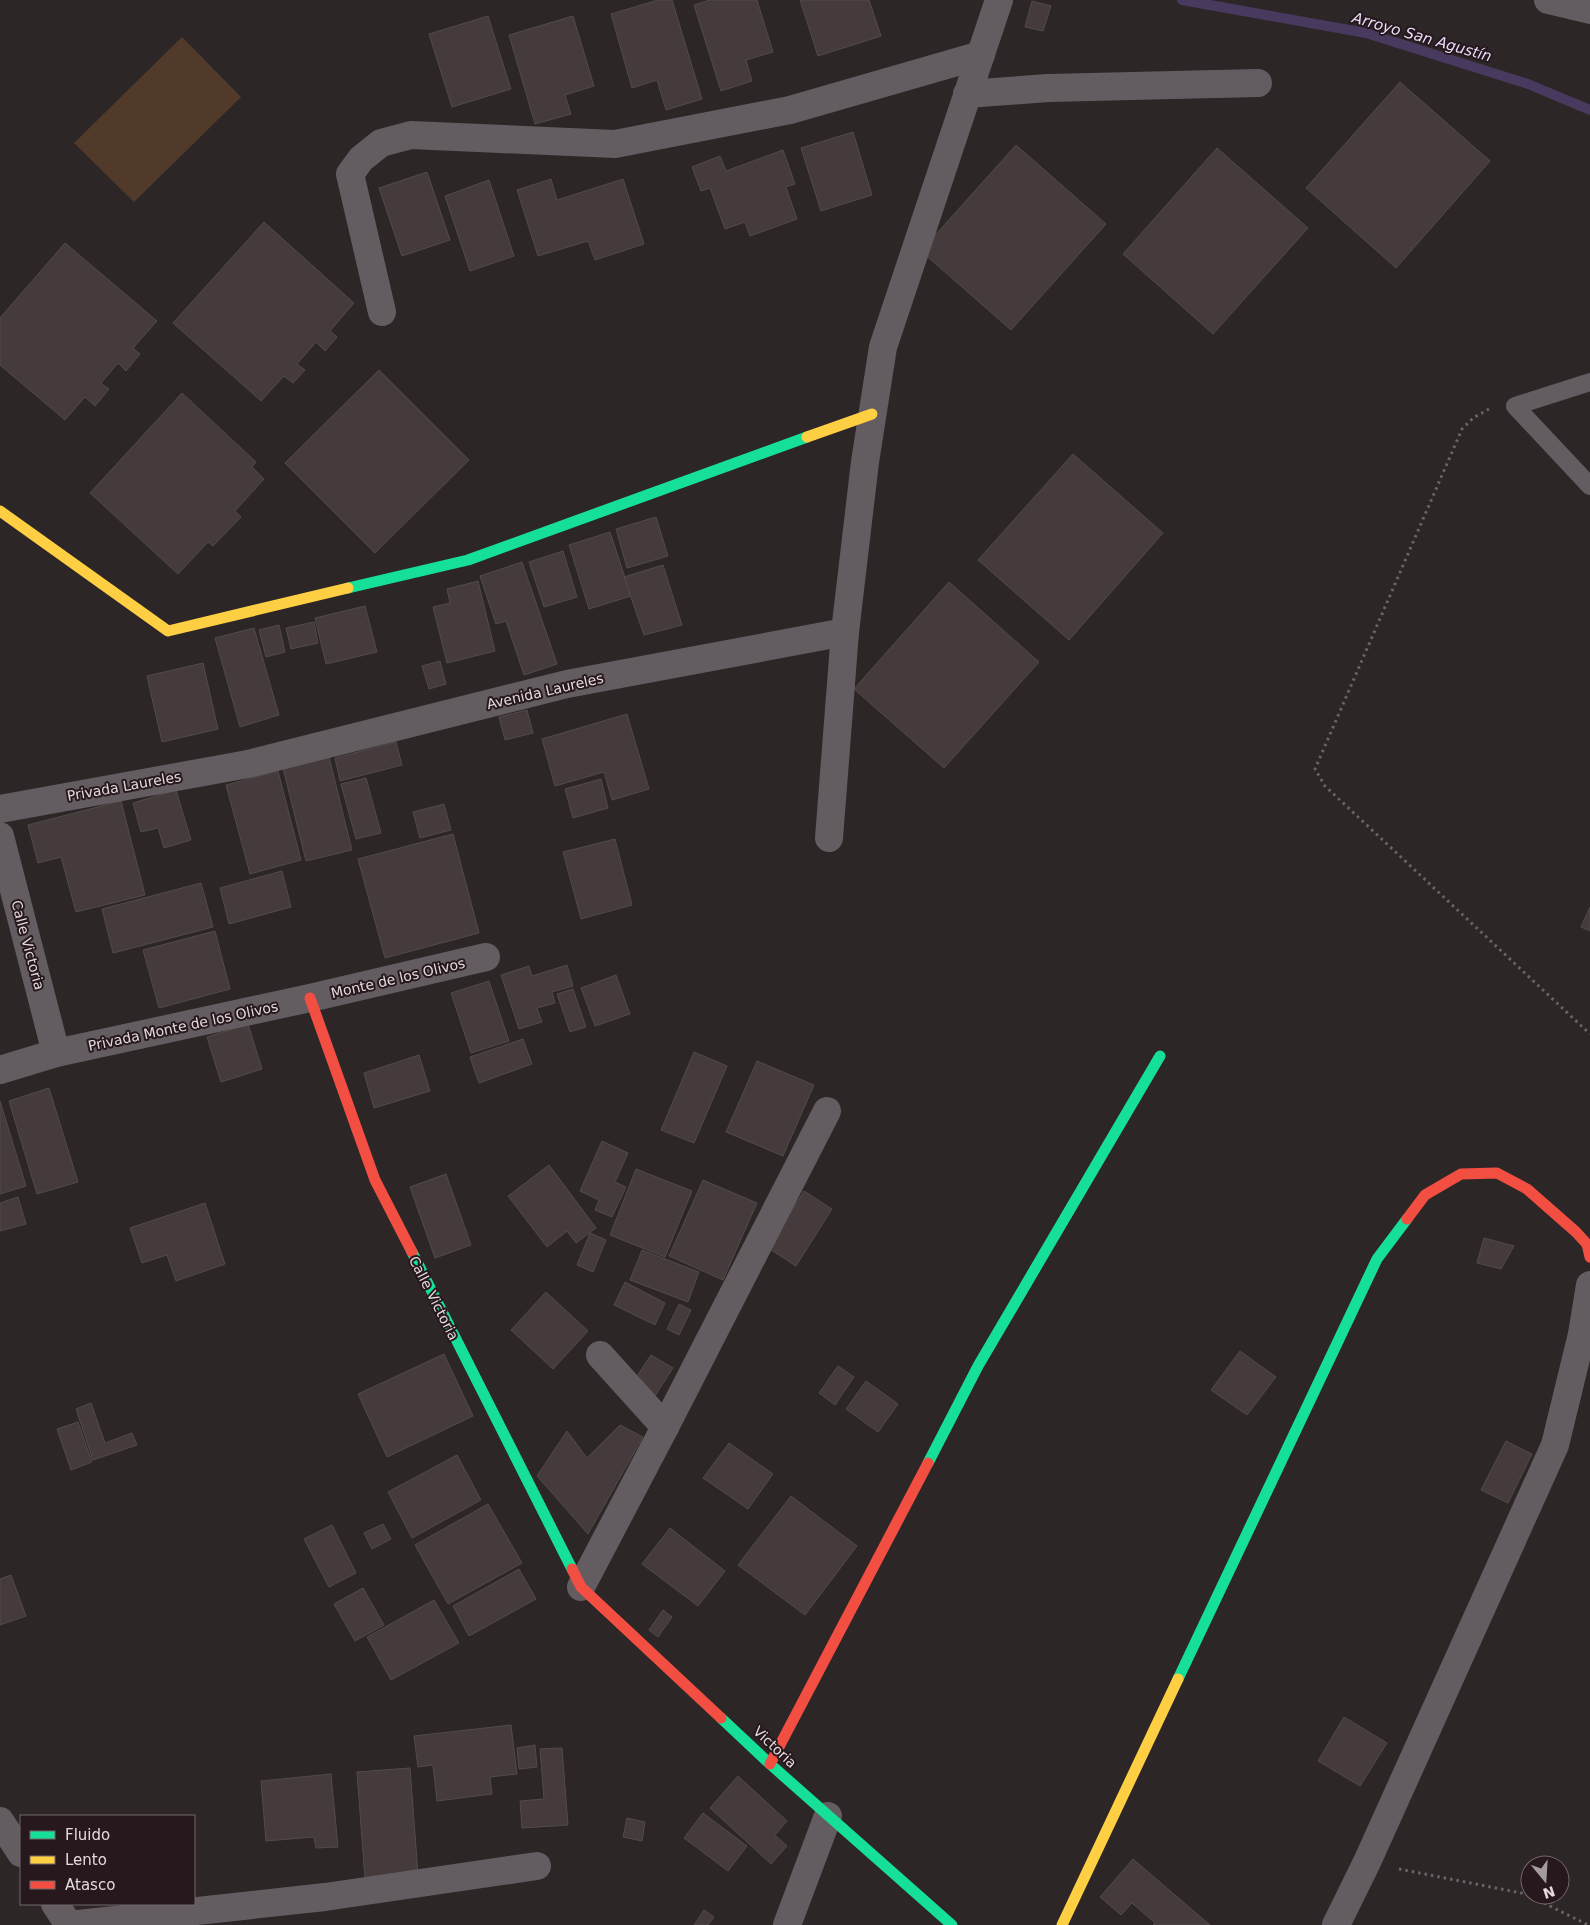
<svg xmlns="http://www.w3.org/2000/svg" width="1590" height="1925" font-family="'DejaVu Sans',sans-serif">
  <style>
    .green { fill: #523a2a }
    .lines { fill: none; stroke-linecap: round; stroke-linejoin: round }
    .stream { stroke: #473a5e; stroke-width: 10 }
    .building { fill: #463b3c; stroke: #514b4a }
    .path { stroke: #686467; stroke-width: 3; stroke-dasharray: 2.5 4; stroke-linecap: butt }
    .lane { stroke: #635d61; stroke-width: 18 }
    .street { stroke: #635d61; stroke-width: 28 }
    .fast { stroke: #16e098; stroke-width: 11 }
    .slow { stroke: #ffcf43; stroke-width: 11 }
    .jam { stroke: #f24e42; stroke-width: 11 }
    .labels { text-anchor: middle; stroke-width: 4; stroke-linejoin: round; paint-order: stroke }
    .street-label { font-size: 14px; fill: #e4dadd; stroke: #26181d }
    .water-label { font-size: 15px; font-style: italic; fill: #e7ddf9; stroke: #26181d }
  </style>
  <rect width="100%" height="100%" fill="#2c2627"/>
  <path class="green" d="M182 37 241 97 134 202 74 143Z"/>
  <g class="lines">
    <path class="stream" d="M1182 0 1366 33 1528 84 1590 110"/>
  </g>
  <g class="building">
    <path d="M658 0H672L702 99 666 110 657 80 632 88 611 14Z"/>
    <path d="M710 0H757L773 52 746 60 752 81 721 91 694 5Z"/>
    <path d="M800 0H869L881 36 818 56Z"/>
    <path d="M1032 1 1051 6 1043 31 1025 27Z"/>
    <path d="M488 16 511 89 452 107 429 34Z"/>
    <path d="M573 16 594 86 565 95 571 114 535 124 509 35Z"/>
    <path d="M1400 82 1490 161 1396 268 1306 188Z"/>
    <path d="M853 132 872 195 821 211 801 148Z"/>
    <path d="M1016 145 1106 224 1011 330 921 251Z"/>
    <path d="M1217 148 1308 228 1213 334 1123 254Z"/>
    <path d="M783 150 795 184 786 187 797 219 750 236 745 222 725 229 710 188 701 191 692 167 720 156 726 171Z"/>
    <path d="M427 172 450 240 402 256 379 188Z"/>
    <path d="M551 179 557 200 623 179 644 244 595 260 588 241 538 256 517 190Z"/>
    <path d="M489 180 514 256 470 271 445 196Z"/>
    <path d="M264 222 354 303 330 331 337 337 325 351 316 342 297 364 305 370 293 383 284 376 261 401 173 323Z"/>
    <path d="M65 243 157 321 133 348 140 354 126 371 118 363 101 383 109 389 95 406 85 397 65 420 0 365V318Z"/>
    <path d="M379 370 469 460 375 553 285 463Z"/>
    <path d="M182 393 256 462 252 467 264 479 235 511 241 517 213 546 208 542 178 574 90 493Z"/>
    <path d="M1073 454 1163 533 1069 640 978 560Z"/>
    <path d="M656 517 668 556 627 568 616 529Z"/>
    <path d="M610 532 631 596 589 609 569 545Z"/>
    <path d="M563 551 577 597 544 607 529 562Z"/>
    <path d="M522 562 557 664 524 675 506 621 496 624 480 576Z"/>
    <path d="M663 565 682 625 644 635 624 577Z"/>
    <path d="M478 581 495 651 447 663 433 607 450 603 447 589Z"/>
    <path d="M949 582 1039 662 944 768 854 689Z"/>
    <path d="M365 606 377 652 326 664 315 618Z"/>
    <path d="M314 622 318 643 291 649 286 628Z"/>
    <path d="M279 625 285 652 266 657 259 630Z"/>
    <path d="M254 628 279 715 240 727 215 638Z"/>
    <path d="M440 661 446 684 429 689 422 666Z"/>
    <path d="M203 663 218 729 162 742 147 676Z"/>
    <path d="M527 710 533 733 505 740 499 717Z"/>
    <path d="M627 714 649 789 612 800 604 772 555 786 542 739Z"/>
    <path d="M396 742 402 765 340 781 335 758Z"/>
    <path d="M329 757 352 850 306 861 283 768Z"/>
    <path d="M278 771 301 860 250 874 226 785Z"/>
    <path d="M366 778 381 833 356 839 341 784Z"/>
    <path d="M601 779 608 808 573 818 565 789Z"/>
    <path d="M176 790 191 840 164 848 158 828 141 832 133 803Z"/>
    <path d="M121 801 145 895 76 912 61 857 38 863 28 825Z"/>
    <path d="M444 804 451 830 420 838 413 812Z"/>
    <path d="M453 834 479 933 385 958 358 859Z"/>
    <path d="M615 839 632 905 581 919 563 852Z"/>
    <path d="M282 871 291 907 229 924 220 888Z"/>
    <path d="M201 883 213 927 113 953 102 909Z"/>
    <path d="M1590 907V931L1581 927Z"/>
    <path d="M215 931 230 989 159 1008 143 950Z"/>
    <path d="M567 965 573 986 552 992 555 1003 537 1008 542 1022 519 1029 501 975 529 966 532 976Z"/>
    <path d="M616 975 630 1014 595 1026 581 988Z"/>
    <path d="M489 981 509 1041 471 1053 451 993Z"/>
    <path d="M573 989 586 1027 570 1032 557 994Z"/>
    <path d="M248 1024 262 1069 221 1082 207 1037Z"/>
    <path d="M523 1039 532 1064 479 1083 470 1057Z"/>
    <path d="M694 1052 727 1066 694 1143 661 1130Z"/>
    <path d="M419 1055 430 1091 374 1108 364 1073Z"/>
    <path d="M757 1061 814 1085 783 1156 726 1132Z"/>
    <path d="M49 1088 78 1182 37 1194 9 1101Z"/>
    <path d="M0 1101 26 1186 0 1194Z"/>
    <path d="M602 1141 628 1153 615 1182 626 1187 612 1217 595 1210 599 1200 580 1191Z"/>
    <path d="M549 1165 596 1228 576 1243 567 1231 547 1247 508 1196Z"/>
    <path d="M636 1169 692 1191 665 1257 610 1235Z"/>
    <path d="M446 1174 471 1245 435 1258 410 1187Z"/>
    <path d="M703 1180 757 1203 723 1280 669 1256Z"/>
    <path d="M804 1191 832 1209 796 1266 768 1248Z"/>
    <path d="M18 1197 26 1224 0 1231V1203Z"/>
    <path d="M205 1203 225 1264 176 1281 167 1255 142 1263 130 1228Z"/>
    <path d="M590 1233 606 1240 593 1272 577 1265Z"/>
    <path d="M1484 1238 1514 1246 1501 1269 1477 1263Z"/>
    <path d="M642 1250 699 1272 688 1302 630 1280Z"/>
    <path d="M625 1282 665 1303 655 1325 614 1305Z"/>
    <path d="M546 1292 588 1331 553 1369 511 1330Z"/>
    <path d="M679 1304 691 1310 679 1335 667 1329Z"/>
    <path d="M1240 1351 1276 1377 1247 1415 1211 1390Z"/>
    <path d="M444 1354 473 1416 387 1457 358 1394Z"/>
    <path d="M651 1355 673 1368 653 1399 631 1385Z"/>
    <path d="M838 1366 854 1377 835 1405 819 1393Z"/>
    <path d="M866 1381 898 1404 878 1432 846 1409Z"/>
    <path d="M91 1403 105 1443 132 1433 137 1445 93 1460 76 1409Z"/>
    <path d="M78 1422 92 1462 71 1470 57 1429Z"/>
    <path d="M620 1425 643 1437 588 1534 537 1476 567 1431 587 1458Z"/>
    <path d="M1506 1441 1532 1454 1508 1503 1481 1490Z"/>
    <path d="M729 1443 773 1474 748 1509 703 1478Z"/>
    <path d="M457 1455 481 1500 412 1538 388 1492Z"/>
    <path d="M791 1496 857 1546 805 1615 738 1565Z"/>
    <path d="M488 1504 522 1563 448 1604 415 1545Z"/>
    <path d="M383 1524 391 1539 372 1549 364 1533Z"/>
    <path d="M332 1525 356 1573 329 1587 304 1539Z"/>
    <path d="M670 1528 725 1571 698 1606 642 1564Z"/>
    <path d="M519 1569 536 1599 469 1636 453 1606Z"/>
    <path d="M11 1575 26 1616 0 1625V1579Z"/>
    <path d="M363 1588 384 1625 355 1641 334 1604Z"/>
    <path d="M434 1600 459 1643 391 1680 367 1637Z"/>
    <path d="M663 1610 672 1617 658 1637 649 1630Z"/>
    <path d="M1344 1717 1387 1743 1360 1786 1318 1761Z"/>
    <path d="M511 1725 517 1774 490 1777 492 1794 437 1801 433 1765 418 1767 414 1736Z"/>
    <path d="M535 1745 537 1767 519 1769 517 1748Z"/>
    <path d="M562 1748 568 1825 522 1828 520 1801 544 1799 540 1749Z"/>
    <path d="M410 1768 418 1874 365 1879 357 1772Z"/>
    <path d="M331 1774 338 1847 316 1848 314 1837 266 1841 261 1781Z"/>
    <path d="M738 1776 787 1821 775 1835 787 1846 771 1864 710 1808Z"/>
    <path d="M703 1813 747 1846 728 1871 684 1838Z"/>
    <path d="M627 1818 645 1822 642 1841 623 1837Z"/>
    <path d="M1133 1859 1210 1925H1153L1155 1923 1132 1903 1121 1915 1100 1897Z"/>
    <path d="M704 1910 714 1917 708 1925H694Z"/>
  </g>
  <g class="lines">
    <g class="path">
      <path d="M1489 409 1473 418 1462 429 1315 769 1325 786 1590 1034"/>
      <path d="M1399 1869 1526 1894 1588 1925"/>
    </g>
    <path class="lane" d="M1590 382 1515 406 1590 486"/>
    <g class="street">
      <path d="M1548 0 1590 10"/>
      <path d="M967 94 1048 88 1258 83"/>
      <path d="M382 312 350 174 361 159 381 143 411 135 615 144 790 110 981 55"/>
      <path d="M0 809 248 764 567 684 845 632"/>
      <path d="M0 836 56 1053"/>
      <path d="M829 838 845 632 865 462 883 347 999 0"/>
      <path d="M0 1070 56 1053 310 998 486 957"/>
      <path d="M600 1355 665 1427"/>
      <path d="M581 1587 665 1427 827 1111"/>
      <path d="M0 1821 21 1853"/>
      <path d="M55 1904 69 1925 325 1897 537 1866"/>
      <path d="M787 1925 828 1816"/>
      <path d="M1336 1925 1367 1862 1555 1445 1582 1334 1590 1285"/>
    </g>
    <g class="fast">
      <path d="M348 588 468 560 807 437"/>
      <path d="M412 1252 572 1569"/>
      <path d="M928 1463 978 1366 1160 1056"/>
      <path d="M1178 1679 1377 1259 1407 1219"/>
      <path d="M721 1718 770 1764 952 1925"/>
    </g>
    <g class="slow">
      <path d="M807 437 872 414"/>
      <path d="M0 511 168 631 348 588"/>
      <path d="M1062 1925 1178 1679"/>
    </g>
    <g class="jam">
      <path d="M310 998 375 1180 412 1252"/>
      <path d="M1407 1219 1425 1195 1461 1174 1497 1173 1527 1189 1576 1232 1587 1244 1590 1257"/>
      <path d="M572 1569 581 1587 721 1718"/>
      <path d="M770 1764 928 1463"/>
    </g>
  </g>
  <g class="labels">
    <g class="street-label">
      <text transform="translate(545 691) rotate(-13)" y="5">Avenida Laureles</text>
      <text transform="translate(124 786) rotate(-10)" y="5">Privada Laureles</text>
      <text transform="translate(28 945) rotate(75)" y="5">Calle Victoria</text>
      <text transform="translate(398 978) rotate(-13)" y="5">Monte de los Olivos</text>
      <text transform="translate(183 1026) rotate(-12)" y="5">Privada Monte de los Olivos</text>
      <text transform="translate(434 1298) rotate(63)" y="5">Calle Victoria</text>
      <text transform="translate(775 1747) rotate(43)" y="5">Victoria</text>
    </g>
    <g class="water-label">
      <text transform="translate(1422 37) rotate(16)" y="5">Arroyo San Agustín</text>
    </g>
  </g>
  <rect x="20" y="1815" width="175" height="90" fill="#26181d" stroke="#72666a"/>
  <rect x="30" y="1831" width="25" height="8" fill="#16e098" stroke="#72666a"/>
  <text x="65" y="1840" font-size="15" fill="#e4dadd">Fluido</text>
  <rect x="30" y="1856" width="25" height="8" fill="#ffcf43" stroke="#72666a"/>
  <text x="65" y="1865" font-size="15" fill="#e4dadd">Lento</text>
  <rect x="30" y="1881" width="25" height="8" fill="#f24e42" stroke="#72666a"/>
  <text x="65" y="1890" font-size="15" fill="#e4dadd">Atasco</text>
  <g transform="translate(1545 1880) rotate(162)"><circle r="24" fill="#26181d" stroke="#72666a"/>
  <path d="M0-4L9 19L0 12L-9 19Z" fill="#a49b9d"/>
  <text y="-8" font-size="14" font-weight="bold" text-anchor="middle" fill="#e4dadd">N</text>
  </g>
</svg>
